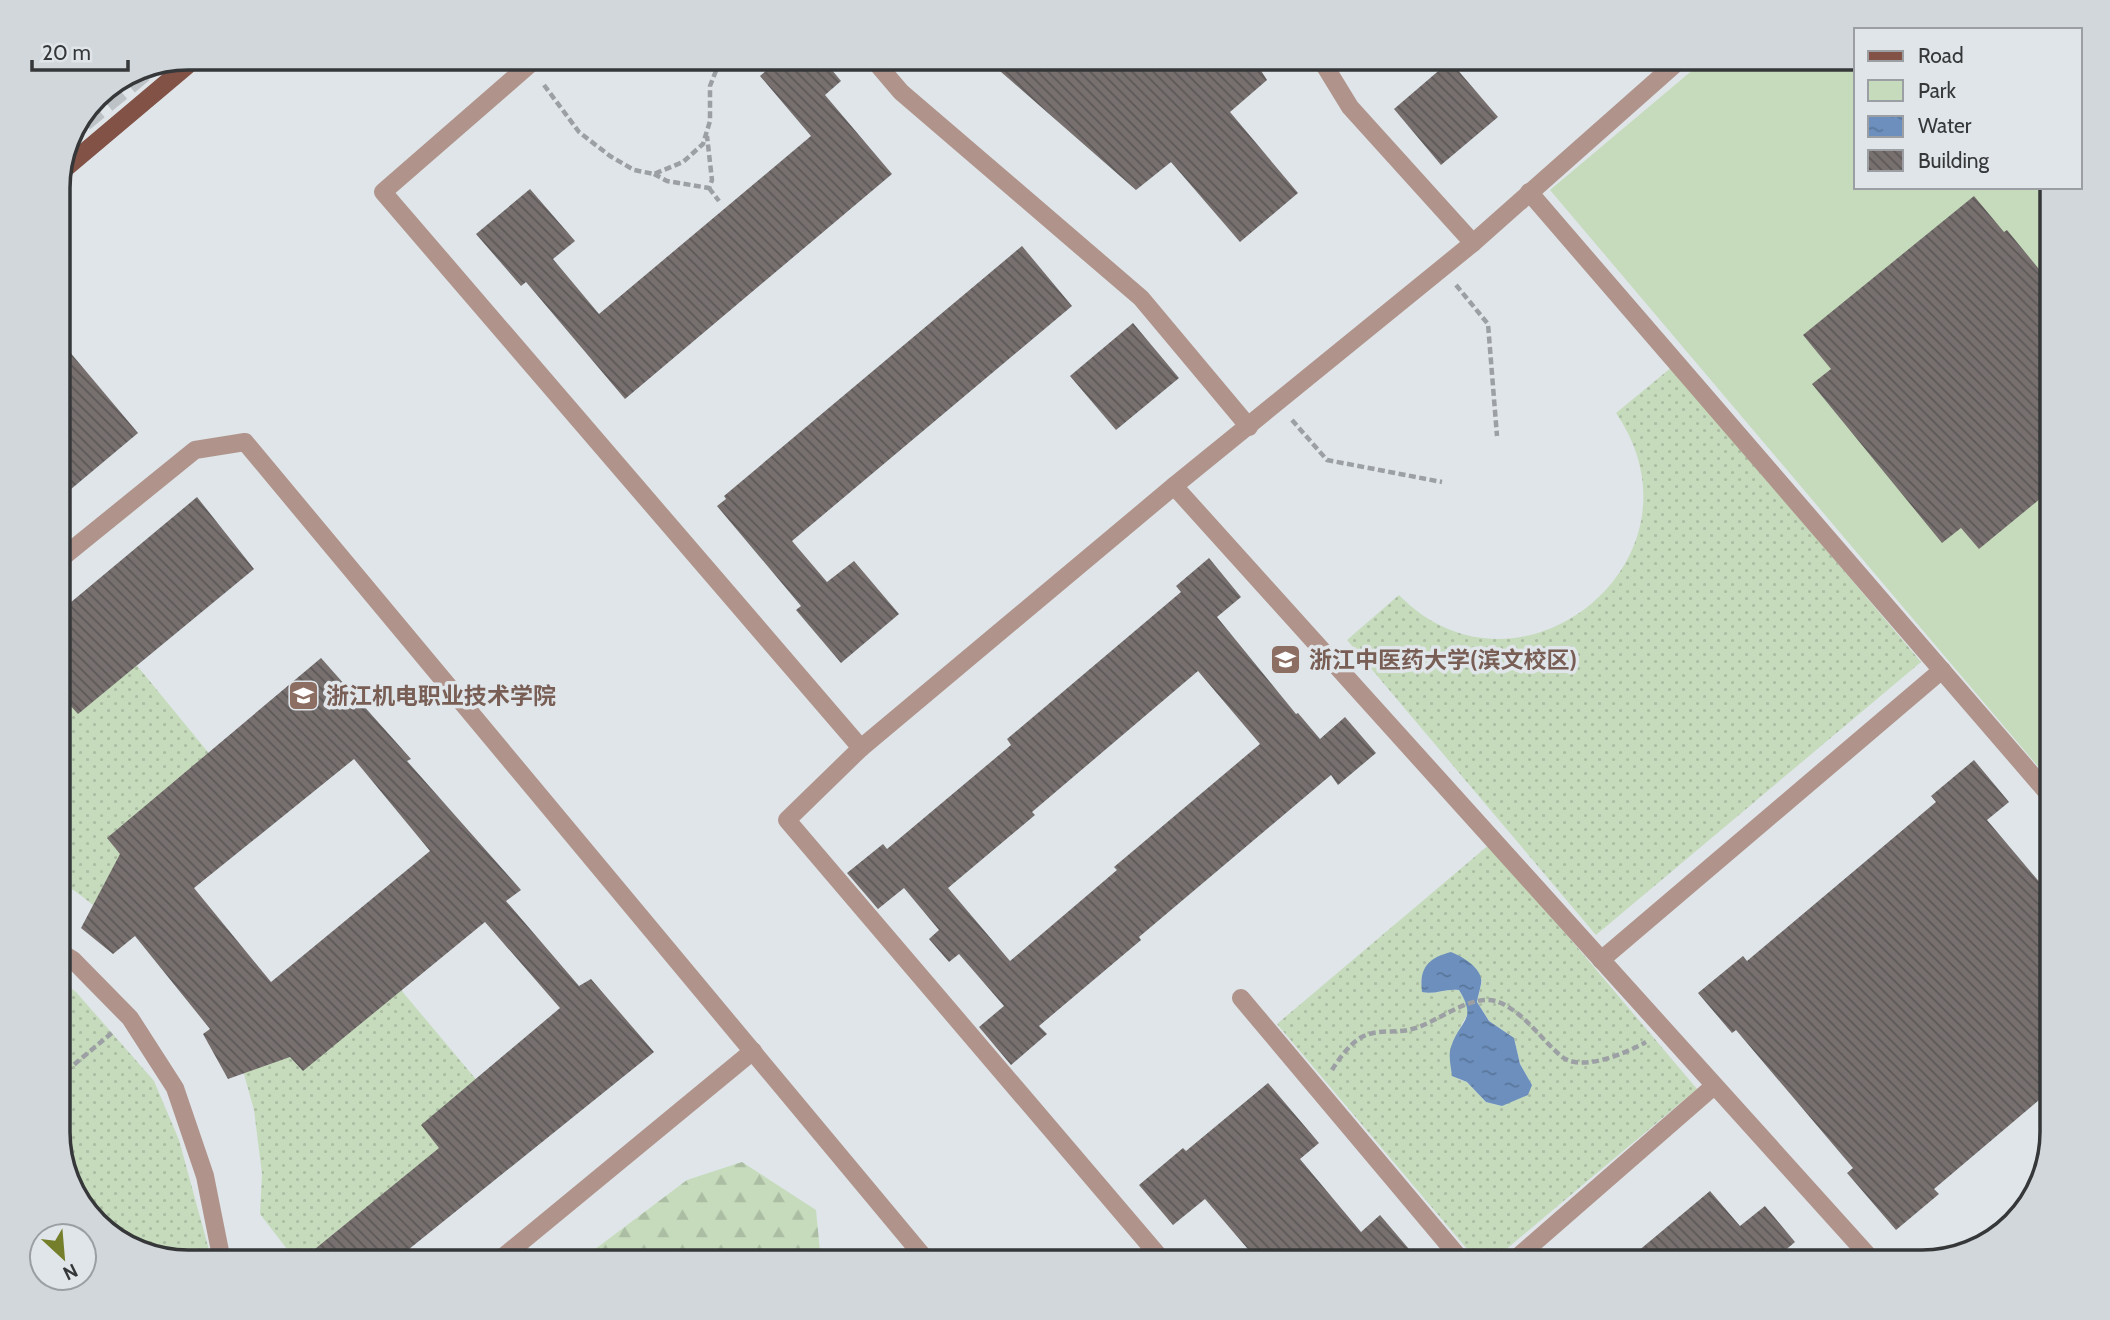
<svg xmlns="http://www.w3.org/2000/svg" width="2110" height="1320" font-family="Cabin,'Noto Sans SC',sans-serif">
  <style>
    .grass { fill: url(#grass-dots); fill-rule: evenodd }
    .forest { fill: url(#forest-firs) }
    .green { fill: #c6dbbc }
    .water { fill: url(#water-ripples) }
    .building { fill: url(#building-back-hatch); fill-rule: evenodd }
    .lines { fill: none; stroke-linecap: round; stroke-linejoin: round }
    .trunk-tunnel { stroke: #bdc2c6; stroke-width: 19; stroke-dasharray: 19 10; stroke-linecap: butt }
    .path { stroke: #9ca0a4; stroke-width: 4.5; stroke-dasharray: 7 3.5; stroke-linecap: butt }
    .service { stroke: #b0948c; stroke-width: 18 }
    .minor { stroke: #b0948c; stroke-width: 18 }
    .primary { stroke: #815245; stroke-width: 18 }
    .labels { text-anchor: middle; stroke-width: 7; stroke-linejoin: round; paint-order: stroke }
    .education-label { font-size: 23px; font-weight: bold; fill: #785e54; stroke: #dfe5e9; text-anchor: start }
    .rim { fill: none; stroke: #353739; stroke-width: 3.5 }
  </style>
  <defs>
    <pattern id="grass-dots" width="8" height="8" patternUnits="userSpaceOnUse" patternTransform="scale(1.75)"><rect width="8" height="8" fill="#c6dbbc"/><path d="M2 2h.1M6 6h.1" fill="none" stroke="#abbda2" stroke-width="1.8" stroke-linecap="round"/></pattern>
    <pattern id="forest-firs" width="22" height="20" patternUnits="userSpaceOnUse" patternTransform="scale(1.75)"><rect width="22" height="20" fill="#c6dbbc"/><path d="M5 1l3.5 6h-7zM16 11l3.5 6h-7z" fill="#abbda2"/></pattern>
    <pattern id="water-ripples" width="26" height="14" patternUnits="userSpaceOnUse" patternTransform="scale(1.75)"><rect width="26" height="14" fill="#6c8fbd"/><path d="M2 4q2-2 4 0t4 0M15 11q2-2 4 0t4 0" fill="none" stroke="#5a769b"/></pattern>
    <pattern id="building-back-hatch" width="6" height="6" patternUnits="userSpaceOnUse" patternTransform="scale(1.75)"><rect width="6" height="6" fill="#77706f"/><path d="M-1 5l2 2M0 0l6 6M5-1l2 2" fill="none" stroke="#5d5858"/></pattern>
  </defs>
  <rect width="100%" height="100%" fill="#dfe5e9"/>
  <g class="grass">
    <path d="M1672 367 1921 662 1596 935 1347 640 1399 595C1519 718 1716 559 1616 413Z"/>
    <path d="M111 634 244 796 106 915 75 891 58 884V673Z"/>
    <path d="M1490 844 1697 1089 1491 1262H1478L1277 1024ZM1421 979 1482 981 1477 1002 1489 1021 1514 1038 1520 1064 1532 1085 1502 1106 1486 1102 1467 1082 1458 1079C1457 1066 1453 1047 1457 1035 1466 1011 1475 1017 1459 990 1446 988 1434 995 1423 992Z"/>
    <path d="M375 959 505 1114 331 1262H297L260 1214 262 1174 254 1110 239 1056Z"/>
    <path d="M58 978 76 992 154 1081 179 1140 209 1250 194 1262 123 1245 75 1197 58 1140Z"/>
  </g>
  <path class="forest" d="M742 1162 816 1210 821 1262H578L687 1180Z"/>
  <path class="green" d="M1707 58H1856V187H2052V783L1550 190Z"/>
  <path class="water" d="M1451 952C1463 957 1484 969 1481 984 1480 990 1478 995 1477 1002L1489 1021 1514 1038 1520 1064 1532 1085 1528 1095 1502 1106 1486 1102 1467 1082 1452 1076C1451 1067 1448 1055 1451 1047 1460 1019 1478 1021 1459 990 1446 988 1434 995 1422 992 1419 968 1428 958 1451 952Z"/>
  <g class="building">
    <path d="M781 58H822L841 81 825 95 892 174 625 399 526 282 521 286 476 234 530 189 575 241 553 259 599 314 811 136 760 76Z"/>
    <path d="M985 58H1253L1267 80 1230 112 1298 193 1240 242 1171 162 1136 190Z"/>
    <path d="M1450 61 1498 117 1441 165 1394 109Z"/>
    <path d="M1974 196 2004 232 2007 230 2052 285V489L1979 549 1961 528 1942 543 1812 384 1831 369 1803 335Z"/>
    <path d="M1022 246 1072 306 792 541 827 582 854 561 899 614 841 663 796 610 801 606 717 506 726 499 724 496Z"/>
    <path d="M1133 323 1179 378 1116 430 1070 376Z"/>
    <path d="M58 338 138 433 58 500Z"/>
    <path d="M197 497 254 569 78 714 58 692V613Z"/>
    <path d="M1209 558 1241 597 1217 617 1296 714 1298 713 1320 739 1345 717 1376 753 1338 785 1331 775 1139 937 1141 940 1039 1026 1047 1034 1011 1065 979 1027 1004 1006 959 954 949 962 929 939 939 930 904 888 878 909 847 873 883 844 887 849 1011 745 1007 739 1181 592 1176 586ZM1198 671 1260 744 1114 867 1117 870 1010 961 948 888 1035 815 1032 812Z"/>
    <path d="M321 658 411 759 407 761 521 890 506 901 579 986 591 979 654 1052 393 1262H299L439 1148 421 1125 560 1008 485 922 303 1071 290 1057 228 1079 203 1034 210 1029 135 936 113 954 81 928 120 854 107 838ZM354 759 430 851 271 982 194 888Z"/>
    <path d="M1974 760 2009 802 1987 820 2052 897V1089L1934 1189 1939 1194 1896 1230 1847 1173 1853 1168 1736 1030 1732 1033 1698 993 1743 956 1747 961 1936 802 1931 796Z"/>
    <path d="M1268 1083 1319 1143 1300 1159 1361 1232 1380 1215 1420 1262H1259L1205 1199 1173 1225 1139 1185 1183 1148 1186 1151Z"/>
    <path d="M1710 1191 1740 1226 1765 1206 1795 1242 1771 1262H1625Z"/>
  </g>
  <g class="lines">
    <path class="trunk-tunnel" d="M84 122 153 65"/>
    <g class="path">
      <path d="M219 66 229 58"/>
      <path d="M544 85 579 132 610 156 634 170 654 174 683 162 703 144 710 121V86L721 58"/>
      <path d="M654 174 667 181 709 188 712 180 707 136"/>
      <path d="M709 188 719 201"/>
      <path d="M1456 285 1488 324 1497 436"/>
      <path d="M1292 420 1327 460 1442 482"/>
      <path d="M1332 1070C1338 1060 1350 1044 1360 1038 1377 1028 1395 1034 1412 1029 1438 1023 1473 990 1501 1003 1526 1015 1541 1039 1561 1056 1581 1073 1626 1053 1646 1042"/>
      <path d="M58 1078 113 1032"/>
    </g>
    <g class="service">
      <path d="M58 561 195 450 245 442 928 1262"/>
      <path d="M58 951 73 960 130 1018 175 1088 205 1176 221 1256 227 1262"/>
      <path d="M497 1262 753 1051"/>
    </g>
    <g class="minor">
      <path d="M537 58 383 192 861 748 1174 486 1473 243 1682 58"/>
      <path d="M872 58 901 92 1141 298 1249 427"/>
      <path d="M1320 58 1350 107 1473 243"/>
      <path d="M1529 192 2052 798"/>
      <path d="M1174 486 1874 1262"/>
      <path d="M861 748 787 820 1164 1262"/>
      <path d="M1601 960 1942 670"/>
      <path d="M1241 998 1463 1262"/>
      <path d="M1984 1246 1999 1233"/>
      <path d="M1512 1262 1714 1086"/>
    </g>
    <path class="primary" d="M62 171 196 58"/>
  </g>
  <defs>
    <symbol id="university-square" viewBox="-11 -11 22 22"><rect x="-9" y="-9" width="18" height="18" rx="4" fill="#8d6e63" stroke="#dfe5e9"/><path d="M0-5L7-2L0 1L-7-2ZM-4 1L0 2.5L4 1V4Q0 6-4 4Z" fill="#fff"/></symbol>
  </defs>
  <g fill-rule="evenodd">
    <use href="#university-square" x="1268" y="642" width="35" height="35"/>
    <use href="#university-square" x="286" y="678" width="35" height="35"/>
  </g>
  <g class="labels">
    <g class="education-label">
      <text x="1309" y="668">浙江中医药大学(滨文校区)</text>
      <text x="326" y="704">浙江机电职业技术学院</text>
    </g>
  </g>
  <path d="M0 0H2110V1320H0ZM188 70H1922A118 118 0 0 1 2040 188V1132A118 118 0 0 1 1922 1250H188A118 118 0 0 1 70 1132V188A118 118 0 0 1 188 70Z" fill="#d1d7db" fill-rule="evenodd"/>
  <path class="rim" d="M188 70H1922A118 118 0 0 1 2040 188V1132A118 118 0 0 1 1922 1250H188A118 118 0 0 1 70 1132V188A118 118 0 0 1 188 70Z"/>
  <rect x="1854" y="28" width="228" height="161" fill="#dfe5e9" stroke="#9b9fa3" stroke-width="2"/>
  <rect x="1868" y="51" width="35" height="10" fill="#815245" stroke="#9b9fa3" stroke-width="2"/>
  <text x="1918" y="63" font-size="21" fill="#353739">Road</text>
  <rect x="1868" y="80" width="35" height="21" fill="#c6dbbc" stroke="#9b9fa3" stroke-width="2"/>
  <text x="1918" y="98" font-size="21" fill="#353739">Park</text>
  <rect x="1868" y="116" width="35" height="21" fill="url(#water-ripples)" stroke="#9b9fa3" stroke-width="2"/>
  <text x="1918" y="133" font-size="21" fill="#353739">Water</text>
  <rect x="1868" y="150" width="35" height="21" fill="url(#building-back-hatch)" stroke="#9b9fa3" stroke-width="2"/>
  <text x="1918" y="168" font-size="21" fill="#353739">Building</text>
  <g transform="translate(63 1257) rotate(154)"><circle r="33" fill="#dfe5e9" stroke="#9b9fa3" stroke-width="2"/>
  <path d="M0-5L12 26L0 18L-12 26Z" fill="#757e2a"/>
  <text y="-10" font-size="19" font-weight="bold" text-anchor="middle" fill="#353739">N</text>
  </g>
  <path d="M32 60v10h96v-10" fill="none" stroke="#353739" stroke-width="3.5"/>
  <text x="42" y="60" font-size="21" fill="#353739" stroke="#dfe5e9" stroke-width="5" paint-order="stroke">20 m</text>
</svg>
